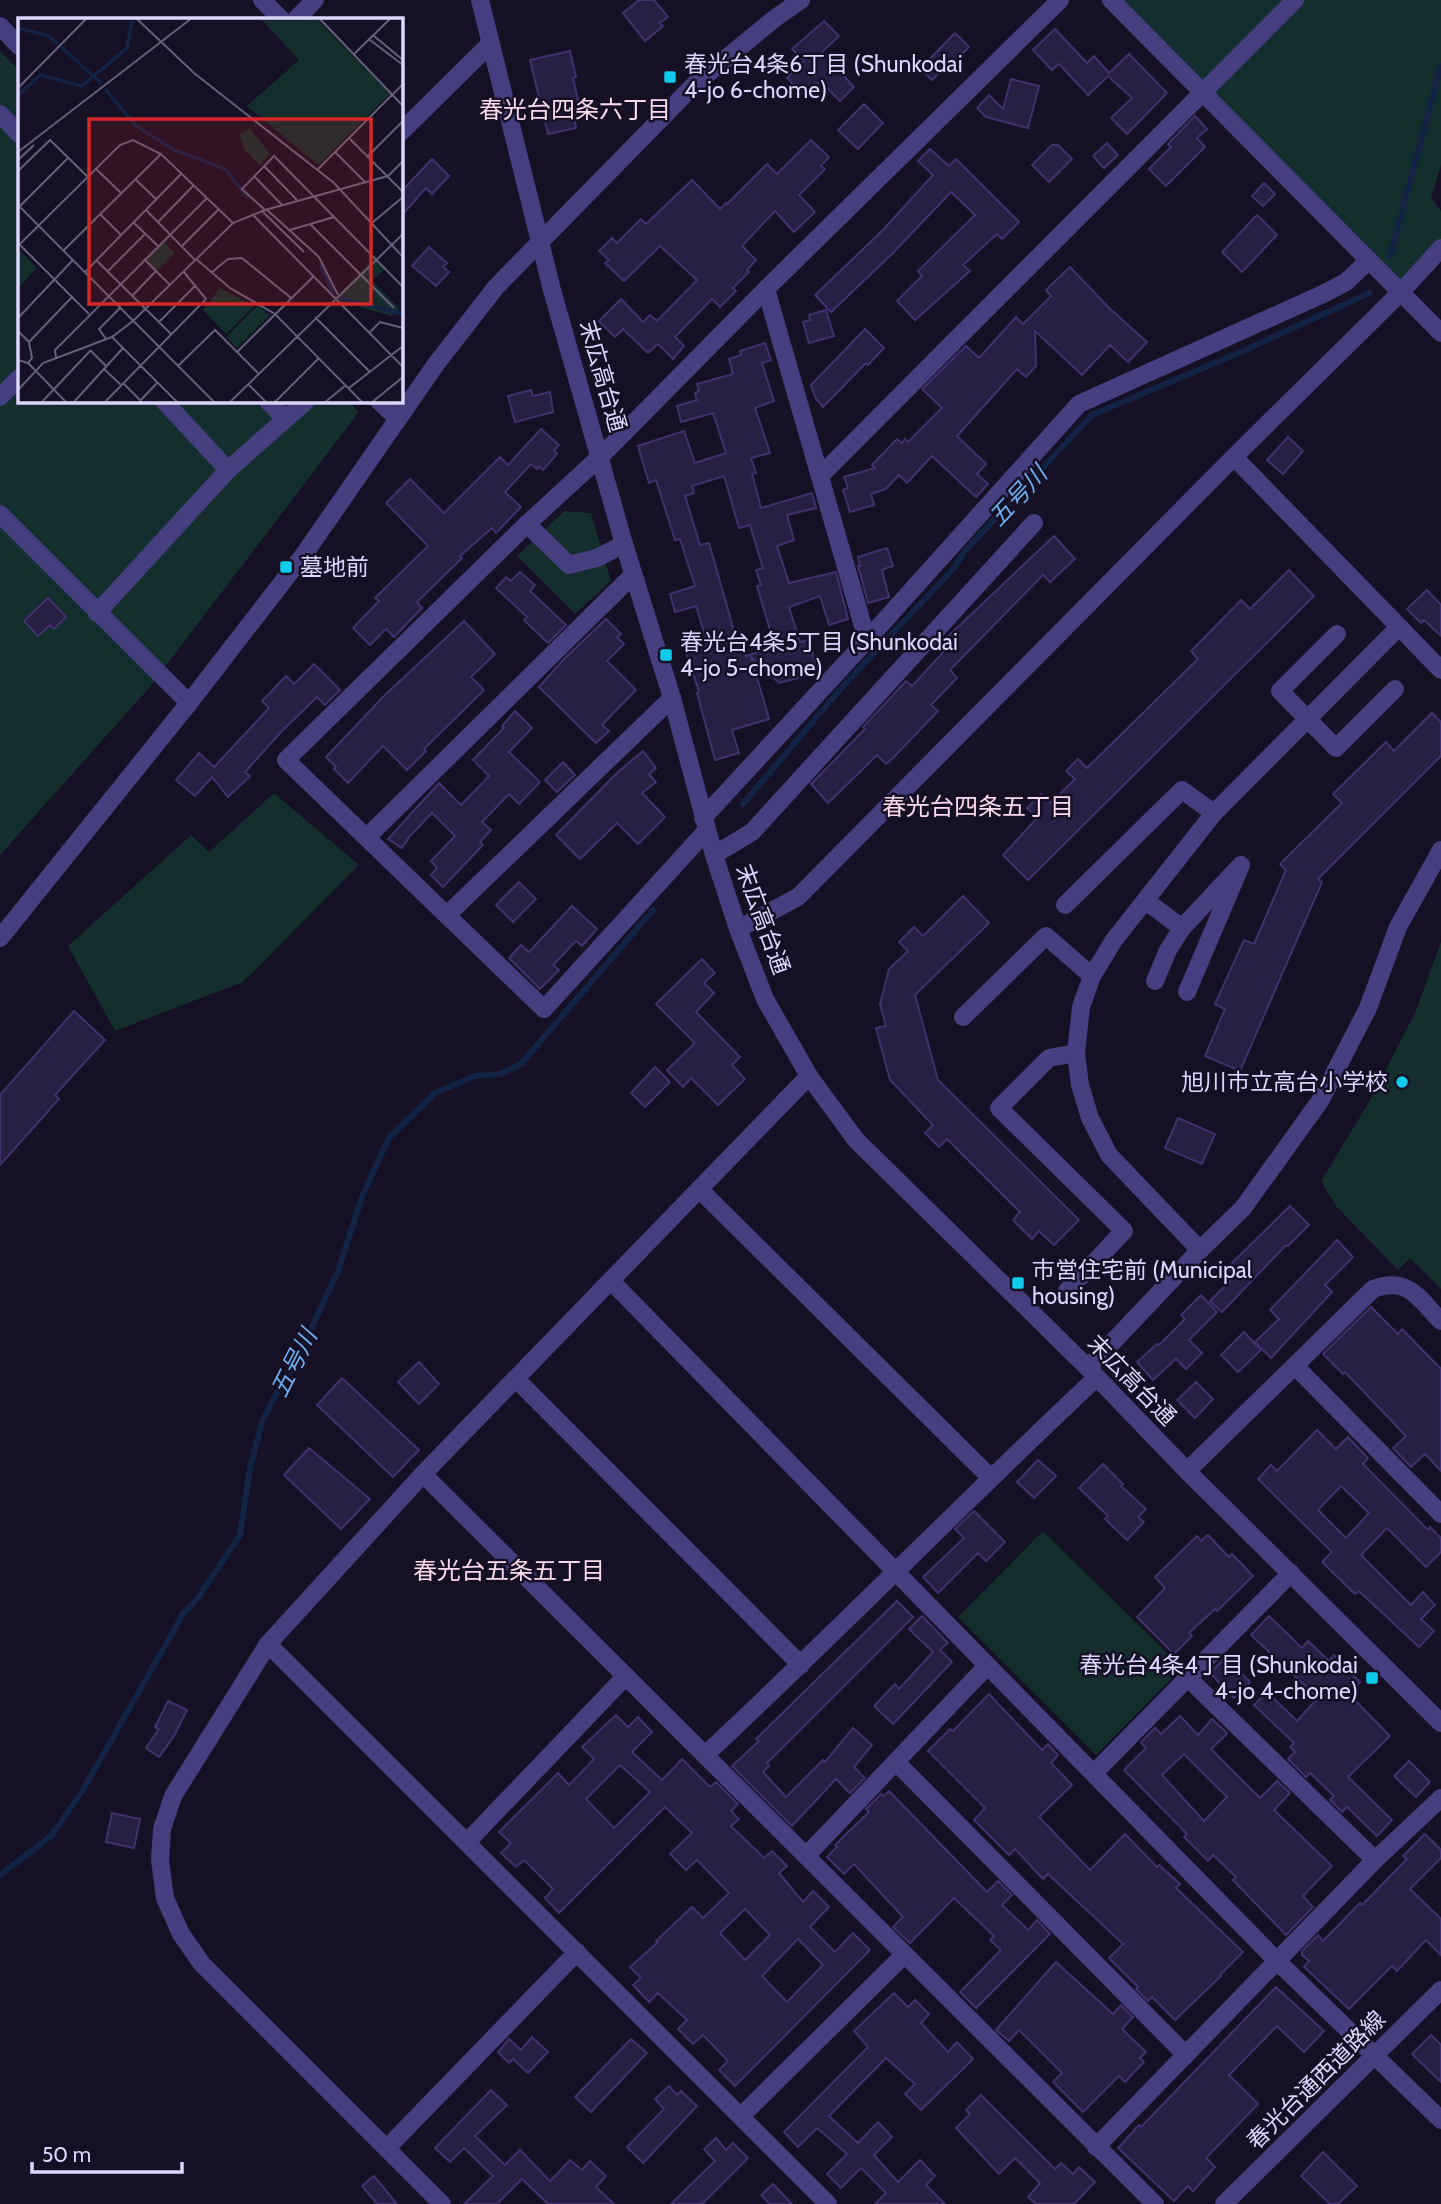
<svg xmlns="http://www.w3.org/2000/svg" width="1441" height="2204" font-family="Cabin,'Noto Sans JP',sans-serif">
  <style>
    .green { fill: #142d2d }
    .lines { fill: none; stroke-linecap: round; stroke-linejoin: round }
    .stream { stroke: #122346; stroke-width: 6 }
    .building { fill: #271e43; stroke: #41316e; stroke-width: 2; fill-rule: evenodd }
    .minor { stroke: #453f7f; stroke-width: 18 }
    .poi-dot { fill: #11cbed; stroke: #151024; stroke-width: 2.5 }
    .labels { text-anchor: middle; stroke-width: 5; stroke-linejoin: round; paint-order: stroke }
    .poi-label { font-size: 23px; fill: #dcd6fc; stroke: #151024; text-anchor: start }
    .street-label { font-size: 23px; fill: #dcd6fc; stroke: #151024 }
    .neighbourhood-label { font-size: 24px; fill: #fcd8ed; stroke: #151024 }
    .water-label { font-size: 24px; font-style: italic; fill: #6caef4; stroke: #151024 }
    .inset-river { fill: none; stroke: #122346; stroke-width: 3.5 }
    .inset-road { fill: none; stroke: #655f7a; stroke-width: 2 }
    .view { fill: #d62828; fill-opacity: 0.15; stroke: #d62828; stroke-width: 3.5 }
    .inset-edge { fill: none; stroke: #dcd6fc; stroke-width: 3.5 }
  </style>
  <rect width="100%" height="100%" fill="#151024"/>
  <g class="green">
    <path d="M1111 0H1441V165L1431 198 1441 211V248L1401 292Z"/>
    <path d="M0 51 19 70V401H348L359 412 149 688 0 855Z"/>
    <path d="M564 511 591 513 611 581 575 614 517 556Z"/>
    <path d="M274 793 359 865 243 982 115 1031 68 946 191 835 209 852Z"/>
    <path d="M1441 942V1289L1410 1258 1398 1270 1336 1206 1321 1181 1369 1102 1415 1013Z"/>
    <path d="M1043 1531 1182 1668 1096 1755 958 1617Z"/>
  </g>
  <g class="lines">
    <g class="stream">
      <path d="M1390 256 1441 66"/>
      <path d="M743 804 843 686 955 567 964 552 1092 415 1241 352 1369 293"/>
      <path d="M0 1875 51 1836 83 1790 183 1614 197 1599 240 1535 250 1468 262 1422 277 1392 294 1366 338 1271 363 1194 389 1138 435 1093 475 1076 500 1074 521 1064 653 910"/>
    </g>
  </g>
  <g class="building">
    <path d="M639 0H654L668 17 659 23 663 26 645 41 623 13Z"/>
    <path d="M824 21 839 36 822 52 854 87 840 101 820 81 805 96 787 78 804 61 792 49Z"/>
    <path d="M1055 29 1087 63 1094 56 1109 73 1129 54 1167 93 1127 134 1111 118 1132 98 1108 76 1088 95 1059 64 1052 70 1033 50Z"/>
    <path d="M955 33 969 47 953 63 951 61 932 80 920 69Z"/>
    <path d="M570 51 576 77 573 78 581 114 574 115 576 128 548 134 530 60Z"/>
    <path d="M1011 79 1039 86 1028 128 986 117 977 108 989 95 1003 109Z"/>
    <path d="M864 104 883 123 858 149 838 130Z"/>
    <path d="M1195 116 1207 129 1197 138 1205 147 1166 186 1149 169 1171 147 1168 144Z"/>
    <path d="M811 140 829 157 821 166 825 169 799 195 815 212 794 232 775 211 742 246 756 260 747 270 749 272 733 288 736 291 720 307 712 299 675 337 684 346 673 359 658 344 648 353 623 329 615 337 599 321 621 299 643 322 650 315 657 321 697 280 660 246 624 281 605 263 609 260 599 251 612 238 617 243 641 219 646 224 692 180 720 209 726 203 727 204 767 164 777 174Z"/>
    <path d="M1107 143 1118 155 1104 168 1093 156Z"/>
    <path d="M1052 145H1058L1072 159 1049 182 1032 165Z"/>
    <path d="M930 149 949 166 956 159 1019 222 1002 239 997 234 963 265 970 271 915 320 897 301 922 276 918 271 975 215 951 192 892 254 831 312 815 295 882 231 933 175 918 161Z"/>
    <path d="M432 159 449 176 432 194 426 188 401 216V192Z"/>
    <path d="M1264 183 1275 194 1263 206 1252 196Z"/>
    <path d="M1257 215 1277 235 1242 272 1222 252Z"/>
    <path d="M429 247 447 263 443 267 449 272 436 286 412 266Z"/>
    <path d="M1070 267 1109 308 1147 342 1128 362 1110 345 1082 375 1035 331 1036 366 1026 377 1017 369 957 436 986 464 977 474 988 484 976 497 932 456 907 483 899 475 886 489 871 494 874 505 850 512 843 490 848 488 844 477 875 468 872 465 897 439 902 443 905 439 908 442 942 408 922 389 966 346 979 358 1016 317 1023 324 1051 296 1046 290Z"/>
    <path d="M826 310 834 336 809 343 803 322 810 320 809 315Z"/>
    <path d="M865 329 884 348 868 365 866 363 823 407 816 399 811 385Z"/>
    <path d="M765 343 771 360 762 363 774 401 755 408 770 453 751 458 756 473 752 474 761 508 812 493 816 508 787 515 794 540 777 546 789 583 836 572 848 619 829 625 820 596 789 607 800 642 809 640 816 667 804 670 806 676 779 683 751 657 769 719 732 730 739 753 715 760 697 693 699 692 685 649 707 642 696 606 675 612 670 594 695 586 680 539 675 540 656 480 649 483 638 446 684 431 695 463 726 453 713 413 681 422 677 406 697 400 695 393 699 391 697 384 733 374 729 359 741 355 740 351ZM724 476 739 528 750 525 763 568 756 570 761 585 757 586 775 647 746 656 738 630 734 631 709 543 700 545 685 496 694 493 692 486Z"/>
    <path d="M531 390 533 396 550 392 553 412 515 422 508 396Z"/>
    <path d="M541 429 559 445 554 450 557 454 543 470 539 466 537 469 531 464 505 492 521 507 496 533 492 528 460 556 462 558 417 602 422 608 394 637 386 629 370 645 353 628 379 601 375 598 428 546 386 503 410 479 444 513 500 457 508 465Z"/>
    <path d="M1288 437 1303 451 1283 474 1267 460Z"/>
    <path d="M1054 536 1075 559 1050 582 1043 575 950 670 957 678 931 705 938 711 893 758 886 764 877 755 828 803 811 784 865 729 863 727 906 681 912 686 949 646 943 641Z"/>
    <path d="M887 548 893 566 882 570 889 597 868 603 858 566H860L858 557Z"/>
    <path d="M1289 570 1314 596 1028 880 1003 855 1037 818 1027 808 1041 794 1051 803 1075 779 1066 771 1078 759 1087 768 1198 659 1191 651 1241 600 1250 609Z"/>
    <path d="M520 572 535 585 530 591 566 625 548 643 524 620 527 617 496 588 506 577 511 581Z"/>
    <path d="M1427 590 1441 605V636L1424 620 1421 623 1407 609Z"/>
    <path d="M48 598 66 617 54 629 50 625 38 636 24 621Z"/>
    <path d="M606 619 621 634 617 637 624 644 607 661 636 690 602 725 609 731 596 743 539 687 564 659Z"/>
    <path d="M464 621 495 654 471 677 484 690 424 749 426 751 407 770 383 746 348 783 334 769 336 767 326 757 384 696Z"/>
    <path d="M314 664 340 690 325 705 317 697 281 732 245 772 250 776 228 797 212 777 195 796 176 780 199 753 214 767 269 708 262 701 286 676 294 684Z"/>
    <path d="M515 711 532 728 509 752 540 782 519 804 509 794 482 822 491 830 480 842 483 845 443 887 431 875 437 868 431 861 455 836 432 813 409 837 402 848 388 839 439 783 461 805 489 776 473 760 504 728 502 726Z"/>
    <path d="M1432 713 1441 722V756L1318 879 1322 882 1240 1071 1205 1056 1225 1009 1215 1004 1244 940 1254 944 1286 870 1280 864 1342 803 1333 794 1386 742 1394 751Z"/>
    <path d="M643 751 656 768 649 774 656 782 642 793 665 817 638 844 617 823 580 859 556 835 618 772Z"/>
    <path d="M563 762 575 775 557 792 545 780Z"/>
    <path d="M519 882 536 899 513 922 496 905Z"/>
    <path d="M963 896 989 923 915 995 938 1080 1079 1220 1054 1245 1039 1231 1032 1239 1013 1220 1020 1212 947 1139 939 1147 925 1133 933 1125 890 1080 876 1028 886 1026 880 1004 889 969 908 951 899 942 914 927 923 936Z"/>
    <path d="M572 906 597 929 582 946 576 941 553 965 559 970 540 989 509 958 521 945 529 952Z"/>
    <path d="M702 959 715 973 704 983 714 993 696 1012 740 1057 732 1065 745 1079 718 1105 691 1078 683 1087 667 1070 695 1043 656 1004Z"/>
    <path d="M74 1011 105 1040 55 1095 59 1099 0 1165V1095Z"/>
    <path d="M655 1067 670 1082 645 1107 631 1093Z"/>
    <path d="M1178 1118 1215 1134 1202 1164 1165 1148Z"/>
    <path d="M1290 1206 1309 1225 1288 1246 1286 1245 1222 1312 1210 1301 1235 1276 1227 1268Z"/>
    <path d="M1337 1240 1353 1257 1325 1285 1332 1292 1271 1358 1255 1342 1279 1319 1270 1310Z"/>
    <path d="M1201 1295 1217 1312 1189 1340 1202 1353 1186 1369 1176 1359 1153 1380 1137 1362 1157 1344 1159 1345 1185 1319 1181 1315Z"/>
    <path d="M1371 1307 1398 1334 1402 1329 1441 1369V1471L1425 1454 1411 1467 1393 1448 1406 1436 1345 1372 1343 1374 1323 1354Z"/>
    <path d="M1244 1332 1261 1350 1238 1372 1221 1355Z"/>
    <path d="M419 1362 439 1384 419 1404 398 1382Z"/>
    <path d="M342 1378 419 1450 393 1477 317 1405Z"/>
    <path d="M1196 1382 1213 1399 1195 1418 1177 1400Z"/>
    <path d="M1317 1430 1336 1449 1348 1437 1368 1458 1363 1464 1428 1530 1430 1527 1441 1538V1552L1426 1567 1387 1528 1361 1555 1411 1605 1423 1592 1435 1605 1421 1619 1434 1631 1419 1647 1359 1591 1355 1594 1322 1562 1332 1552 1258 1479 1271 1465 1277 1471ZM1341 1486 1369 1513 1346 1538 1318 1510Z"/>
    <path d="M309 1448 370 1499 341 1529 284 1475Z"/>
    <path d="M1038 1460 1056 1476 1034 1498 1017 1482Z"/>
    <path d="M1103 1464 1123 1484 1121 1486 1146 1509 1138 1517 1144 1522 1127 1540 1105 1519 1108 1516 1079 1488Z"/>
    <path d="M974 1511 1005 1542 986 1561 978 1553 938 1593 923 1577 964 1538 955 1529Z"/>
    <path d="M1208 1535 1229 1557 1232 1554 1253 1576 1217 1611 1215 1609 1189 1633 1192 1636 1174 1654 1137 1617 1165 1588 1155 1577 1197 1536 1201 1541Z"/>
    <path d="M897 1601 913 1617 767 1763 769 1766 763 1772 786 1797 823 1760 825 1762 853 1728 872 1745 854 1767 865 1778 850 1793 836 1779 792 1826 732 1766 759 1741 756 1739Z"/>
    <path d="M922 1616 948 1643 940 1650 952 1662 893 1724 874 1706 895 1684 899 1689 933 1652 909 1629Z"/>
    <path d="M1269 1616 1302 1648 1308 1641 1329 1661 1334 1655 1346 1666 1345 1668 1360 1682 1349 1694 1390 1736 1348 1777 1392 1820 1377 1836 1347 1807 1342 1812 1330 1800 1334 1796 1310 1773 1306 1777 1288 1759 1295 1752 1290 1747 1294 1743 1254 1705 1267 1692 1297 1721 1318 1698 1251 1635Z"/>
    <path d="M1226 1657 1250 1682 1234 1698 1210 1673Z"/>
    <path d="M989 1694 1042 1750 1048 1744 1058 1755 1051 1763 1072 1785 1039 1817 1090 1870 1125 1834 1157 1867 1159 1865 1180 1884 1176 1888 1243 1952 1220 1975 1221 1976 1175 2020 1152 1997 1148 2001 1136 1989 1138 1987 1109 1958 1123 1944 1048 1874 1043 1879 1015 1849 1009 1855 974 1820 985 1808 928 1751 950 1729 953 1731Z"/>
    <path d="M168 1701 187 1710 174 1736 159 1757 146 1748 159 1729 155 1727Z"/>
    <path d="M616 1715 628 1727 638 1717 652 1732 632 1752 662 1780 682 1759 710 1787 716 1782 738 1804 731 1811 739 1819 731 1826 764 1858 772 1851 787 1866 779 1873 803 1902 813 1891 829 1907 810 1927 835 1952 853 1933 870 1950 735 2086 719 2070 728 2061 703 2035 693 2044 678 2029 687 2020 658 1993 649 2002 633 1985 641 1978 630 1967 658 1942 656 1941 692 1907 703 1918 729 1893 697 1860 686 1870 670 1854 692 1833 665 1807 559 1913 545 1898 553 1889 524 1860 516 1867 501 1853 511 1843 499 1832 558 1773 569 1785 594 1759 582 1747ZM620 1765 650 1792 614 1828 586 1799ZM745 1909 770 1935 745 1960 720 1933ZM798 1939 823 1965 787 2002 762 1976Z"/>
    <path d="M1180 1716 1198 1735 1212 1719 1223 1729 1227 1734 1211 1749 1260 1798 1277 1781 1290 1793 1274 1810 1332 1866 1303 1896 1313 1907 1286 1935 1233 1880 1236 1877 1213 1855 1208 1861 1184 1837 1187 1834 1124 1770 1146 1748 1141 1742 1155 1728 1161 1734ZM1184 1754 1227 1797 1204 1821 1162 1775Z"/>
    <path d="M1409 1761 1430 1782 1416 1797 1394 1776Z"/>
    <path d="M889 1791 987 1892 998 1881 1012 1895 1002 1905 1026 1928 1028 1930 1037 1920 1050 1934 976 2008 960 1992 1001 1950 990 1940 994 1936 954 1898 910 1943 893 1927 903 1917 854 1864 844 1874 827 1857 837 1847 835 1845 869 1812 866 1809 881 1794 884 1796Z"/>
    <path d="M112 1813 140 1819 134 1848 106 1842Z"/>
    <path d="M1425 1834 1441 1850V1858L1410 1889 1441 1919V1955L1426 1940 1397 1971 1392 1966 1349 2009 1304 1967 1309 1961 1302 1955V1951L1318 1935 1323 1941 1360 1903 1362 1905 1407 1859 1403 1856Z"/>
    <path d="M1056 1962 1113 2014 1121 2005 1133 2017 1122 2029 1146 2052 1140 2058 1144 2062 1125 2082 1119 2076 1083 2112 1053 2082 1062 2073 1019 2030 1009 2041 996 2030Z"/>
    <path d="M1276 1987 1324 2031 1304 2052 1277 2026 1229 2075 1258 2104 1206 2158 1215 2167 1193 2191 1188 2186 1174 2201 1118 2148 1139 2125 1141 2127Z"/>
    <path d="M894 1993 908 2007 915 2000 929 2014 921 2023 948 2052 957 2042 973 2059 921 2110 905 2094 915 2084 886 2058 829 2116 858 2143 878 2122 892 2137 874 2155 898 2182 920 2160 935 2176 926 2185 945 2204H875L886 2193 861 2168 841 2188 827 2174 847 2154 817 2128 798 2147 784 2132 868 2047 854 2031Z"/>
    <path d="M1431 2035 1441 2045V2082L1412 2054Z"/>
    <path d="M532 2037 548 2052 528 2073 513 2059 509 2063 498 2052 509 2039 521 2050Z"/>
    <path d="M631 2039 647 2053 591 2112 575 2097Z"/>
    <path d="M669 2086 677 2095 681 2091 697 2106 643 2163 627 2147 664 2109 655 2099Z"/>
    <path d="M491 2090 507 2105 475 2136 505 2165 520 2150 550 2181 570 2160 582 2170 590 2161 606 2176 596 2187 614 2204H548L522 2179 497 2204H464L493 2176 464 2148 450 2162 435 2148Z"/>
    <path d="M981 2095 1055 2169 1061 2163 1073 2174 1079 2167 1095 2182 1074 2204H1036L1028 2197 1040 2183 1015 2158 999 2174 956 2128 970 2114 966 2110Z"/>
    <path d="M716 2138 726 2150 733 2143 748 2158 702 2204H671L715 2161 704 2149Z"/>
    <path d="M1323 2152 1357 2186 1338 2204H1330L1301 2176Z"/>
    <path d="M374 2176 397 2204H377L362 2186Z"/>
    <path d="M773 2184 792 2204H770L761 2195Z"/>
  </g>
  <g class="lines">
    <g class="minor">
      <path d="M262 0 281 19"/>
      <path d="M480 0 552 290 624 544 672 698 714 855 738 929 765 999 809 1076 856 1140 1088 1368 1187 1471 1441 1723"/>
      <path d="M1111 0 1441 333"/>
      <path d="M296 19 315 0"/>
      <path d="M0 26 19 46"/>
      <path d="M0 114 19 134"/>
      <path d="M401 132 491 43"/>
      <path d="M766 289 867 640"/>
      <path d="M0 397 19 378"/>
      <path d="M164 401 228 470"/>
      <path d="M268 401 285 419"/>
      <path d="M379 401 398 419"/>
      <path d="M1234 457 1441 670"/>
      <path d="M820 476 1295 0"/>
      <path d="M0 514 189 703"/>
      <path d="M527 524 569 565 597 558 624 544"/>
      <path d="M97 613 228 470 306 401"/>
      <path d="M1337 634 1280 691 1336 748 1395 689"/>
      <path d="M703 818 867 640 1079 404 1323 294 1346 282 1369 260"/>
      <path d="M707 830 544 1009 286 760 527 524 601 456 766 289 1060 0"/>
      <path d="M367 837 633 575"/>
      <path d="M714 855 752 832 1034 523"/>
      <path d="M1146 901 1182 928 1241 865 1187 992"/>
      <path d="M1065 905 1182 790 1214 813"/>
      <path d="M447 915 672 698"/>
      <path d="M738 929 798 897 1234 457 1401 292 1441 248"/>
      <path d="M0 938 189 703 305 553 436 364 496 287 695 84 774 19 801 0"/>
      <path d="M1155 981 1168 950 1182 928"/>
      <path d="M963 1017 1046 936 1092 976"/>
      <path d="M700 1190 990 1477"/>
      <path d="M1200 1250 1109 1155 1090 1118 1080 1085 1076 1053 1081 1007 1092 976 1114 940 1214 813 1399 627"/>
      <path d="M611 1281 1277 1961 1441 2120"/>
      <path d="M1067 1291 1124 1231 999 1108 1049 1058 1076 1053"/>
      <path d="M1295 1366 1441 1514"/>
      <path d="M1088 1368 1200 1250 1243 1208 1320 1101 1368 1008 1398 927 1441 850"/>
      <path d="M516 1379 801 1665"/>
      <path d="M1187 1471 1373 1289C1409 1276 1418 1298 1441 1321"/>
      <path d="M423 1474 1155 2204"/>
      <path d="M268 1644 828 2204"/>
      <path d="M1188 1678 1375 1860"/>
      <path d="M705 1755C837 1632 964 1502 1096 1378"/>
      <path d="M896 1762 1186 2055"/>
      <path d="M1094 1773 1291 1573"/>
      <path d="M467 1842 626 1676"/>
      <path d="M806 1856 987 1666"/>
      <path d="M741 2116 904 1955"/>
      <path d="M1096 2147 1375 1860 1441 1798"/>
      <path d="M387 2148 577 1952"/>
      <path d="M442 2204 202 1964 181 1934 165 1898 160 1860 162 1829 173 1796 268 1644 423 1474 809 1076"/>
      <path d="M1224 2204 1441 1990"/>
    </g>
  </g>
  <g class="poi-dot">
    <rect x="663" y="70" width="14" height="14" rx="3.5"/>
    <rect x="279" y="560" width="14" height="14" rx="3.5"/>
    <rect x="659" y="648" width="14" height="14" rx="3.5"/>
    <circle cx="1402" cy="1082" r="7"/>
    <rect x="1011" y="1276" width="14" height="14" rx="3.5"/>
    <rect x="1365" y="1671" width="14" height="14" rx="3.5"/>
  </g>
  <g class="labels">
    <g class="poi-label">
      <text x="684" y="72">春光台4条6丁目 (Shunkodai<tspan x="684" dy="26">4-jo 6-chome)</tspan></text>
      <text x="300" y="575">墓地前</text>
      <text x="680" y="650">春光台4条5丁目 (Shunkodai<tspan x="680" dy="26">4-jo 5-chome)</tspan></text>
      <text x="1388" y="1090" text-anchor="end">旭川市立高台小学校</text>
      <text x="1032" y="1278">市営住宅前 (Municipal<tspan x="1032" dy="26">housing)</tspan></text>
      <text x="1358" y="1673" text-anchor="end">春光台4条4丁目 (Shunkodai<tspan x="1358" dy="26">4-jo 4-chome)</tspan></text>
    </g>
    <g class="street-label">
      <text transform="translate(603 376) rotate(74)" y="8">末広高台通</text>
      <text transform="translate(763 919) rotate(70)" y="8">末広高台通</text>
      <text transform="translate(1132 1380) rotate(46)" y="8">末広高台通</text>
      <text transform="translate(1316 2080) rotate(-45)" y="8">春光台通西道路線</text>
    </g>
    <g class="neighbourhood-label">
      <text x="575" y="118">春光台四条六丁目</text>
      <text x="978" y="815">春光台四条五丁目</text>
      <text x="509" y="1579">春光台五条五丁目</text>
    </g>
    <g class="water-label">
      <text transform="translate(1018 496) rotate(-47)" y="8">五号川</text>
      <text transform="translate(294 1363) rotate(-63)" y="8">五号川</text>
    </g>
  </g>
  <g transform="translate(18 18)">
    <rect width="385" height="385" fill="#151024"/>
    <path d="M242 0H298L372 76 300 147 229 88 281 42ZM232 110 252 136 242 147 227 132 221 116ZM146 224 157 235 139 253 128 242ZM2 233 19 250 0 270V235ZM356 240 367 251 354 263 381 290 374 298 328 285 323 288 316 281ZM202 270 236 288 208 316 185 292ZM240 287 252 297 219 330 208 319Z" fill="#142d2d"/>
    <path class="inset-river" d="M0 10 31 18 84 66M87 71 118 108 156 132 207 151 230 180M0 77 22 57 64 68 109 30 114 3M302 246 315 276M322 280 385 296"/>
    <path class="inset-road" d="M118 0 176 55 316 165 385 239M301 0 385 88M356 18 385 42M352 22 385 47M335 37 373 0M0 70 69 0M331 120 385 174M0 134 174 0M317 134 347 164M350 138 385 103M0 142 16 127M246 148 279 182M78 151 103 175M299 152 385 66M0 153 32 122 70 159M236 158 264 187M117 161 138 181M0 187 197 385M1 189 50 140M248 191 301 239 320 277M128 192 177 242M247 192 224 171 256 138 385 269M244 193 286 234M82 196 103 217M234 196 385 349M115 204 140 228M140 204 176 167M354 205 385 179M292 206 376 290M272 212 316 199M1 226 71 296M0 228 102 127 115 122 143 136 215 205M164 228 201 191M45 233 143 136M126 241 152 267M178 241 212 270 257 296 345 385M78 242 153 316M90 253 127 216M67 254 164 155M193 255 210 241 224 240 273 280M115 277 138 253M297 299 352 354M0 300 55 242M141 304 178 267M0 313 11 324 14 340 10 345M351 315 362 304 385 310M94 319 160 385M88 321 81 311 102 290M11 324 54 279M72 332 88 348M219 334 295 259M38 340 37 332 189 180M0 342 10 345 49 385M160 348 197 312 240 355M86 351 103 367M105 365 125 385M230 366 249 385M331 370 385 328M0 372 25 345 94 319 115 303 215 205 247 192 370 158 385 143M23 385 72 333M55 385 105 330M86 385 188 281 165 253M120 385 139 365M211 385 385 216M256 385 301 340M306 385 328 367M353 385 385 359"/>
    <path class="view" d="M71 101H353V286H71Z"/>
    <rect width="385" height="385" class="inset-edge"/>
  </g>
  <path d="M32 2162v10h150v-10" fill="none" stroke="#dcd6fc" stroke-width="3.5"/>
  <text x="42" y="2162" font-size="21" fill="#dcd6fc" stroke="#151024" stroke-width="5" paint-order="stroke">50 m</text>
</svg>
